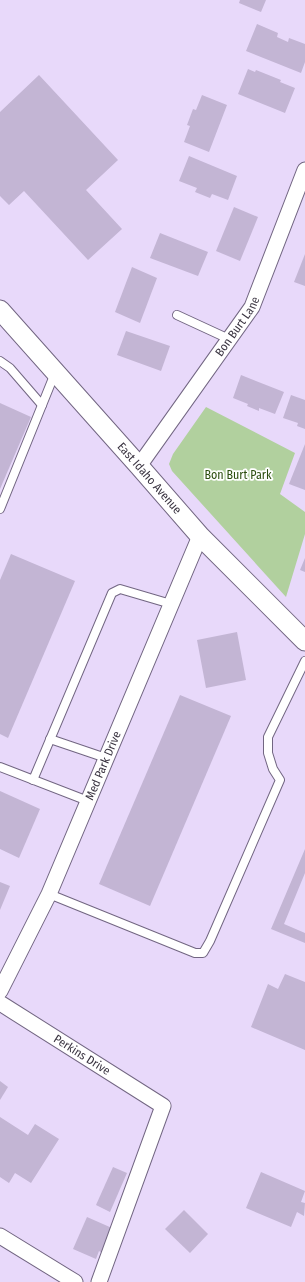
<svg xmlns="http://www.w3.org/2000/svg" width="305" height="1282" font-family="'Fira Sans Condensed',sans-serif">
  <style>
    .green { fill: #b1d09e }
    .building { fill: #c3b5d4 }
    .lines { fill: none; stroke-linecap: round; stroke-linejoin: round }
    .service-casing { stroke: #726682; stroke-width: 10 }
    .minor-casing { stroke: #726682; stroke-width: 17 }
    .tertiary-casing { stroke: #726682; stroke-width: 21 }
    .service { stroke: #fff; stroke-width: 8 }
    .minor { stroke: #fff; stroke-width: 15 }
    .tertiary { stroke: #fff; stroke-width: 19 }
    .labels { text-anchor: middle; stroke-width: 3.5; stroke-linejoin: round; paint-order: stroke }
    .street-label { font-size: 12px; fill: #393340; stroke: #fff }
    .park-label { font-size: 12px; fill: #2b4d0e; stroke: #fff }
  </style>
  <rect width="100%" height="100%" fill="#e8d9fa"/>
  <path class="green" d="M206 407 295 453 280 494 305 512V534L286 597 172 471 169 464 173 454Z"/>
  <g class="building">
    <path d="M240 0H266L261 12 239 3Z"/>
    <path d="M257 24 278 33 277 37 288 42 289 38 305 44V62L301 73 246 51Z"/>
    <path d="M248 69 255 72 256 70 281 80 280 82 295 88 285 113 238 94Z"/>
    <path d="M39 75 118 160 86 190 122 229 88 260 24 191 9 205 0 196V112Z"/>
    <path d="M202 95 227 105 209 152 184 142 190 126 187 125 193 109 196 110Z"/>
    <path d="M189 156 237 176 228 200 212 194 210 198 195 192 197 188 179 181Z"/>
    <path d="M234 207 258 217 240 261 216 251Z"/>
    <path d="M160 233 208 252 198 276 150 258Z"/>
    <path d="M305 254V286L294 282Z"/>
    <path d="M132 267 157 278 140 323 115 312Z"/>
    <path d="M126 331 170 346 161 371 117 355Z"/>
    <path d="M241 375 284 392 275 414 259 408V411L247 406 248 404 233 398Z"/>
    <path d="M291 395 305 400V429L297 426 298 423 283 418Z"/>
    <path d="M0 403 31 417 0 489Z"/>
    <path d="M305 444V490L289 484Z"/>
    <path d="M11 554 75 581 8 738 0 734V580Z"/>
    <path d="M305 558V572L300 570Z"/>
    <path d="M237 632 246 680 206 688 197 640Z"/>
    <path d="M180 695 231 716 150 906 99 884Z"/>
    <path d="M0 791 40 809 19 858 0 849Z"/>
    <path d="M305 849V873L284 924 305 933V943L271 929Z"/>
    <path d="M0 882 10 886 0 910Z"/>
    <path d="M285 974 305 982V1050L251 1027 268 984 278 989Z"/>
    <path d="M0 1081 8 1087 0 1100Z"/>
    <path d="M0 1117 28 1135 35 1124 59 1139 31 1183 15 1173 9 1183 0 1177Z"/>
    <path d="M113 1167 127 1173 110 1212 96 1205Z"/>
    <path d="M261 1172 305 1191 301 1202 305 1203 304 1216 297 1212 291 1227 246 1208Z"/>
    <path d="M184 1210 208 1234 190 1253 165 1229Z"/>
    <path d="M87 1217 112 1228 102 1253 99 1251 96 1259 73 1249Z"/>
  </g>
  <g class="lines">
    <defs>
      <g id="service">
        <path d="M177 315 229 339"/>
        <path d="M0 361 10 368 42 405"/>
        <path d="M0 509 55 373"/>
        <path d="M50 739 106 758"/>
        <path d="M0 767 88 801"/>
        <path d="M33 780 112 593 120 589 171 604"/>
        <path d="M49 894 195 953H203L210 941 280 780 273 769 268 753V737L305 661"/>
      </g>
      <g id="minor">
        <path id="s1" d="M139 466 252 307 305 170"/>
        <path id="s2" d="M0 991 49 894 200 536"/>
        <path id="s3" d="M0 1003 163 1106 99 1282"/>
        <path d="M0 1236 75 1282"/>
      </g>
      <g id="tertiary">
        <path id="s4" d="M0 310 139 466 200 536 305 641"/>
      </g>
    </defs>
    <use href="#service" class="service-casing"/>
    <use href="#minor" class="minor-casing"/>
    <use href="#tertiary" class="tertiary-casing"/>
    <use href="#service" class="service"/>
    <use href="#minor" class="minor"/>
    <use href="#tertiary" class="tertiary"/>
  </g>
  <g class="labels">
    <g class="street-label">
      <text dy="4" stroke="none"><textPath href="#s1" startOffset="171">Bon Burt Lane</textPath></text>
      <text dy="4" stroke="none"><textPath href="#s4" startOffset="225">East Idaho Avenue</textPath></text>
      <text dy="4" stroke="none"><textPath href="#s2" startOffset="248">Med Park Drive</textPath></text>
      <text dy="4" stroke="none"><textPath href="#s3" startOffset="97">Perkins Drive</textPath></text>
    </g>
    <g class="park-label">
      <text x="238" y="479">Bon Burt Park</text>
    </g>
  </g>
</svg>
